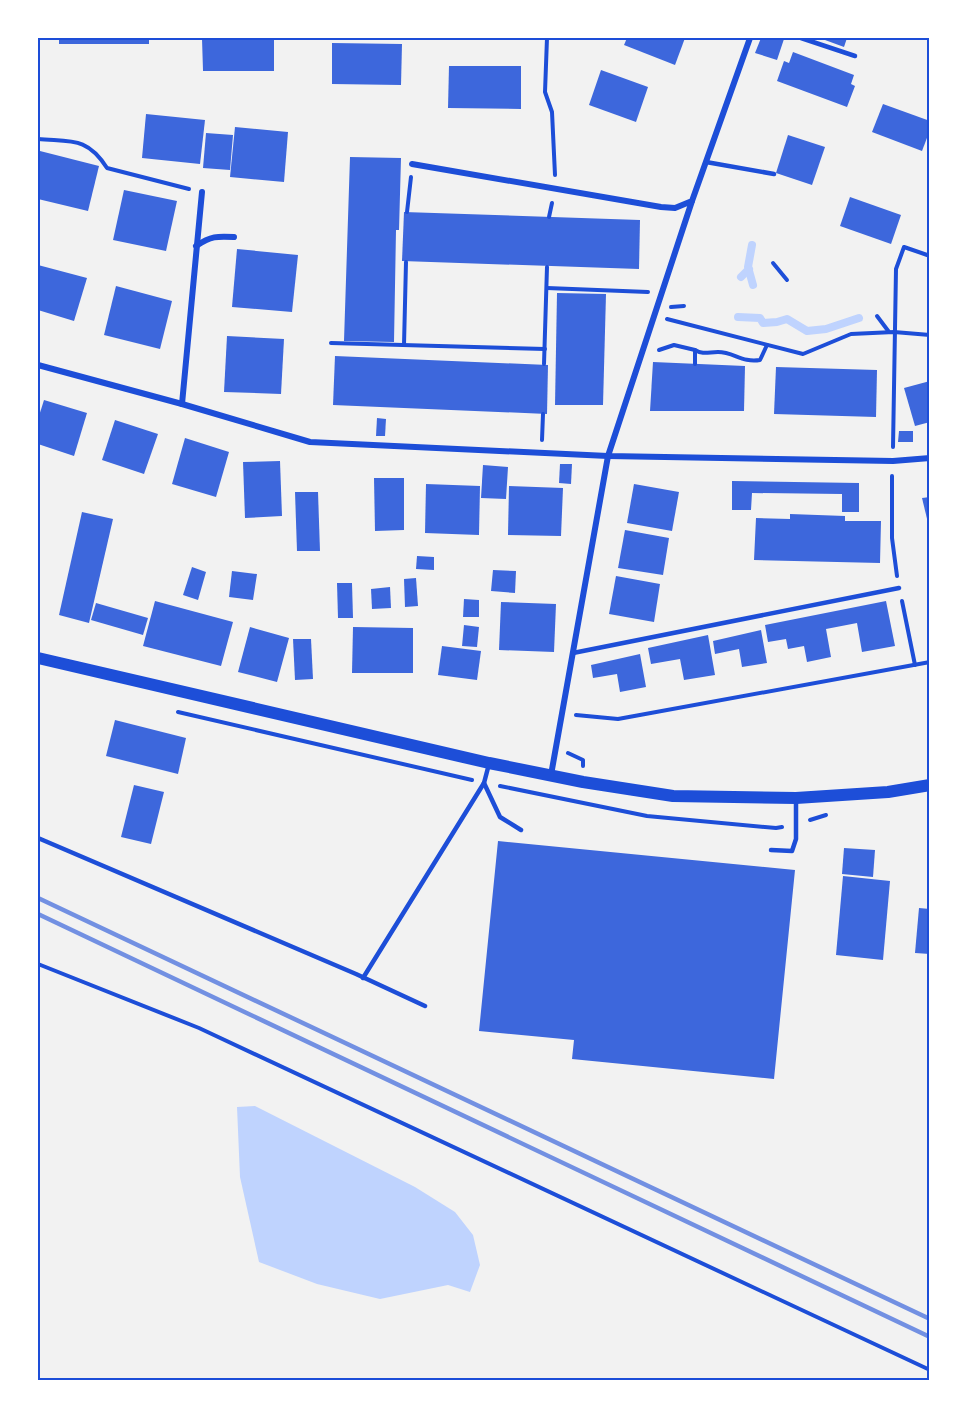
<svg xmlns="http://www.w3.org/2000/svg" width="967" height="1418" font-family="'Noto Sans',sans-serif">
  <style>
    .water { fill: #bfd3fe }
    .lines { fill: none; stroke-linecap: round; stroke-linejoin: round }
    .stream { stroke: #bfd3fe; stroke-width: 8 }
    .building { fill: #3d67dc }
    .path { stroke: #1d4ed8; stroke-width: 4 }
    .service { stroke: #1d4ed8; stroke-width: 4.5 }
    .minor { stroke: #1d4ed8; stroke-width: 6 }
    .secondary { stroke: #1d4ed8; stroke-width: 12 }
    .rail { stroke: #7290e2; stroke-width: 4.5 }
    .neatline { fill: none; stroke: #1d4ed8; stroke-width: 2 }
  </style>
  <rect width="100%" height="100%" fill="#f2f2f2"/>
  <path class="water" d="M255 1106 415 1187 455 1212 473 1235 480 1265 470 1292 448 1285 380 1299 317 1284 259 1262 240 1177 237 1107Z"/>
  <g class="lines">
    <g class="stream">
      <path d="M752 245 748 267 753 285"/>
      <path d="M741 277 749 269"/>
      <path d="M738 317 760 318 763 323 777 322 787 319 807 331 826 329 859 318"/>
    </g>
  </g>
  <g class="building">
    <rect x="59" y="38" width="90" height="6"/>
    <path d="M202 38H274V71H203Z"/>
    <path d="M627 38H685L675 65 624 45Z"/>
    <path d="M761 38 784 39 777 60 755 53Z"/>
    <path d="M826 38H847L844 47 825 40Z"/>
    <path d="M332 43 402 44 401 85 332 84Z"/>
    <path d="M793 52 854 75 851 84 855 86 847 107 777 81 784 61 789 63Z"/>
    <path d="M449 66H521V109L448 108Z"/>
    <path d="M601 70 648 87 636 122 589 105Z"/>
    <path d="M883 104 930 121V130L922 151 872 132Z"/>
    <path d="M146 114 205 120 200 164 142 158Z"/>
    <path d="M235 127 288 132 284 182 230 177Z"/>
    <path d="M206 133 233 135 230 170 203 168Z"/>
    <path d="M788 135 825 147 812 185 776 173Z"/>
    <path d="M40 151 99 166 88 211 38 199V164Z"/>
    <path d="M350 157 401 158 399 230H396L394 342 344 341Z"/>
    <path d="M124 190 177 201 166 251 113 240Z"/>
    <path d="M850 197 901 215 891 244 840 226Z"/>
    <path d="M404 212 640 220 639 269 402 261Z"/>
    <path d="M237 249 298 255 292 312 232 307Z"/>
    <path d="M38 265 87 278 74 321 38 310Z"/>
    <path d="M116 286 172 301 160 349 104 335Z"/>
    <path d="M557 293 606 294 603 405H555Z"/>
    <path d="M227 336 284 339 281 394 224 392Z"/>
    <path d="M335 356 548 365 547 414 333 405Z"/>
    <path d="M653 362 745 366 744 411H650Z"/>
    <path d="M776 367 877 370 876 417 774 414Z"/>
    <path d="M930 381V422L915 426 904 388Z"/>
    <path d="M44 400 87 413 74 456 38 444V419Z"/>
    <path d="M377 418 386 419 385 436H376Z"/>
    <path d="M115 420 158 434 144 474 102 460Z"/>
    <path d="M899 431H913V442H898Z"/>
    <path d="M185 438 229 452 216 497 172 484Z"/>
    <path d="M280 461 282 516 245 518 243 462Z"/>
    <path d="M560 464H572L571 484 559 483Z"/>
    <path d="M483 465 508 467 506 499 481 498Z"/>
    <path d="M374 478H404V530L375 531Z"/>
    <path d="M732 481 859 483V512H842V494L752 493 751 510H732Z"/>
    <path d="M426 484 480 486 479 535 425 533Z"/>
    <path d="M634 484 679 492 672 531 627 523Z"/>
    <path d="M509 486 563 488 561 536 508 535Z"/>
    <path d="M295 492H318L320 551H297Z"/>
    <path d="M930 497V527H929L922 498Z"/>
    <path d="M82 512 113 519 89 623 59 615Z"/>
    <path d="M790 514 845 516V521H881L880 563 754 560 756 518 790 519Z"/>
    <path d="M625 530 669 538 663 575 618 568Z"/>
    <path d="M417 556 434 557V570L416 569Z"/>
    <path d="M192 567 206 572 198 600 183 595Z"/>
    <path d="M493 570 516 571 515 593 491 591Z"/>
    <path d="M232 571 257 574 253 600 229 597Z"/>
    <path d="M616 576 660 584 654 622 609 614Z"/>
    <path d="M416 578 418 606 405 607 404 579Z"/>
    <path d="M337 583H352L353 618H338Z"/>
    <path d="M390 587 391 608 372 609 371 589Z"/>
    <path d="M464 599 479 600V617H463Z"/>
    <path d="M155 601 233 622 221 666 143 646Z"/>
    <path d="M886 601 895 646 862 652 857 623 826 629 831 657 807 662 804 646 788 649 786 639 768 642 765 625Z"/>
    <path d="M501 602 556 604 554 652 499 650Z"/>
    <path d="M96 603 148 618 143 635 91 620Z"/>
    <path d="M464 625 479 627 477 647 462 646Z"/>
    <path d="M250 627 289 638 277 682 238 672Z"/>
    <path d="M353 627 413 628V673H352Z"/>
    <path d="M761 630 767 663 742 667 739 649 715 654 713 641Z"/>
    <path d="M708 635 715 675 684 680 680 659 651 664 648 648Z"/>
    <path d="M293 639H311L313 679 295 680Z"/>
    <path d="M442 646 481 651 477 680 438 675Z"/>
    <path d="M640 654 646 687 620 692 617 674 593 678 591 665Z"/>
    <path d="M115 720 186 738 178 774 106 756Z"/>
    <path d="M134 785 164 792 151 844 121 837Z"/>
    <path d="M498 841 795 870 774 1079 572 1059 574 1040 479 1031Z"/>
    <path d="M844 848 875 850 873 877 842 874Z"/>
    <path d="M843 876 890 881 883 960 836 955Z"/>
    <path d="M919 908 930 909V954L915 953Z"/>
  </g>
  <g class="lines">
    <g class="path">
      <path d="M547 38 545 92 552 112 555 175"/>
      <path d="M38 139C70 142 87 136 107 168L189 189"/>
      <path d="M407 212 411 177"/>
      <path d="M549 217 552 203"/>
      <path d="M773 263 787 280"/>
      <path d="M547 288 648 292"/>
      <path d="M671 307 684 306"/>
      <path d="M877 316 889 332"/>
      <path d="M667 319 803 354 851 334 894 332 930 335"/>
      <path d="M331 343 545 349"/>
      <path d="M404 345 406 262"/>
      <path d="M659 350 674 345 695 350V364"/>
      <path d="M695 350C703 355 709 352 718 352 734 352 742 363 760 360L767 345"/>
      <path d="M544 364 547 267"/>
      <path d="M542 440 543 414"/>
      <path d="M893 447 896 269 904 247 930 256"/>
      <path d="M892 476V538L897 576"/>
      <path d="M902 601 915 665"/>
      <path d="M178 712 472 780"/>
      <path d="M576 715 618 719 930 662"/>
      <path d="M568 753 583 760V766"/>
      <path d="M500 786 647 816 776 828 782 827"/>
      <path d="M810 820 826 815"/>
      <path d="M38 964 199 1028 930 1370"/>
    </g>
    <g class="service">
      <path d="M801 38 855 56"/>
      <path d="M706 162 774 174"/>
      <path d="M573 653 899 588"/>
      <path d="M484 783 500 817 521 830"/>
      <path d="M38 838 356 974 425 1006"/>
      <path d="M771 850 792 851 796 839V798"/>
      <path d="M363 978 484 783 489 764"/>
    </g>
    <g class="minor">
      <path d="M412 164 661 207 675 208 692 201 750 38"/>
      <path d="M196 246C211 236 217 236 234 237"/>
      <path d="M38 365 182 404 310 442 608 456 893 461 930 458"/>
      <path d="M182 404 202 192"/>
      <path d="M551 775 608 456 692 201"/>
    </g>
    <path class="secondary" d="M38 658 489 763 583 782 673 796 796 798 888 792 930 785"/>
    <g class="rail">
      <path d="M38 898 930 1319"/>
      <path d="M38 914 930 1337"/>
    </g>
  </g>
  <rect width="967" height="1418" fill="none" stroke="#ffffff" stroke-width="78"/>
  <rect x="39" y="39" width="889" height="1340" class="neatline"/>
</svg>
